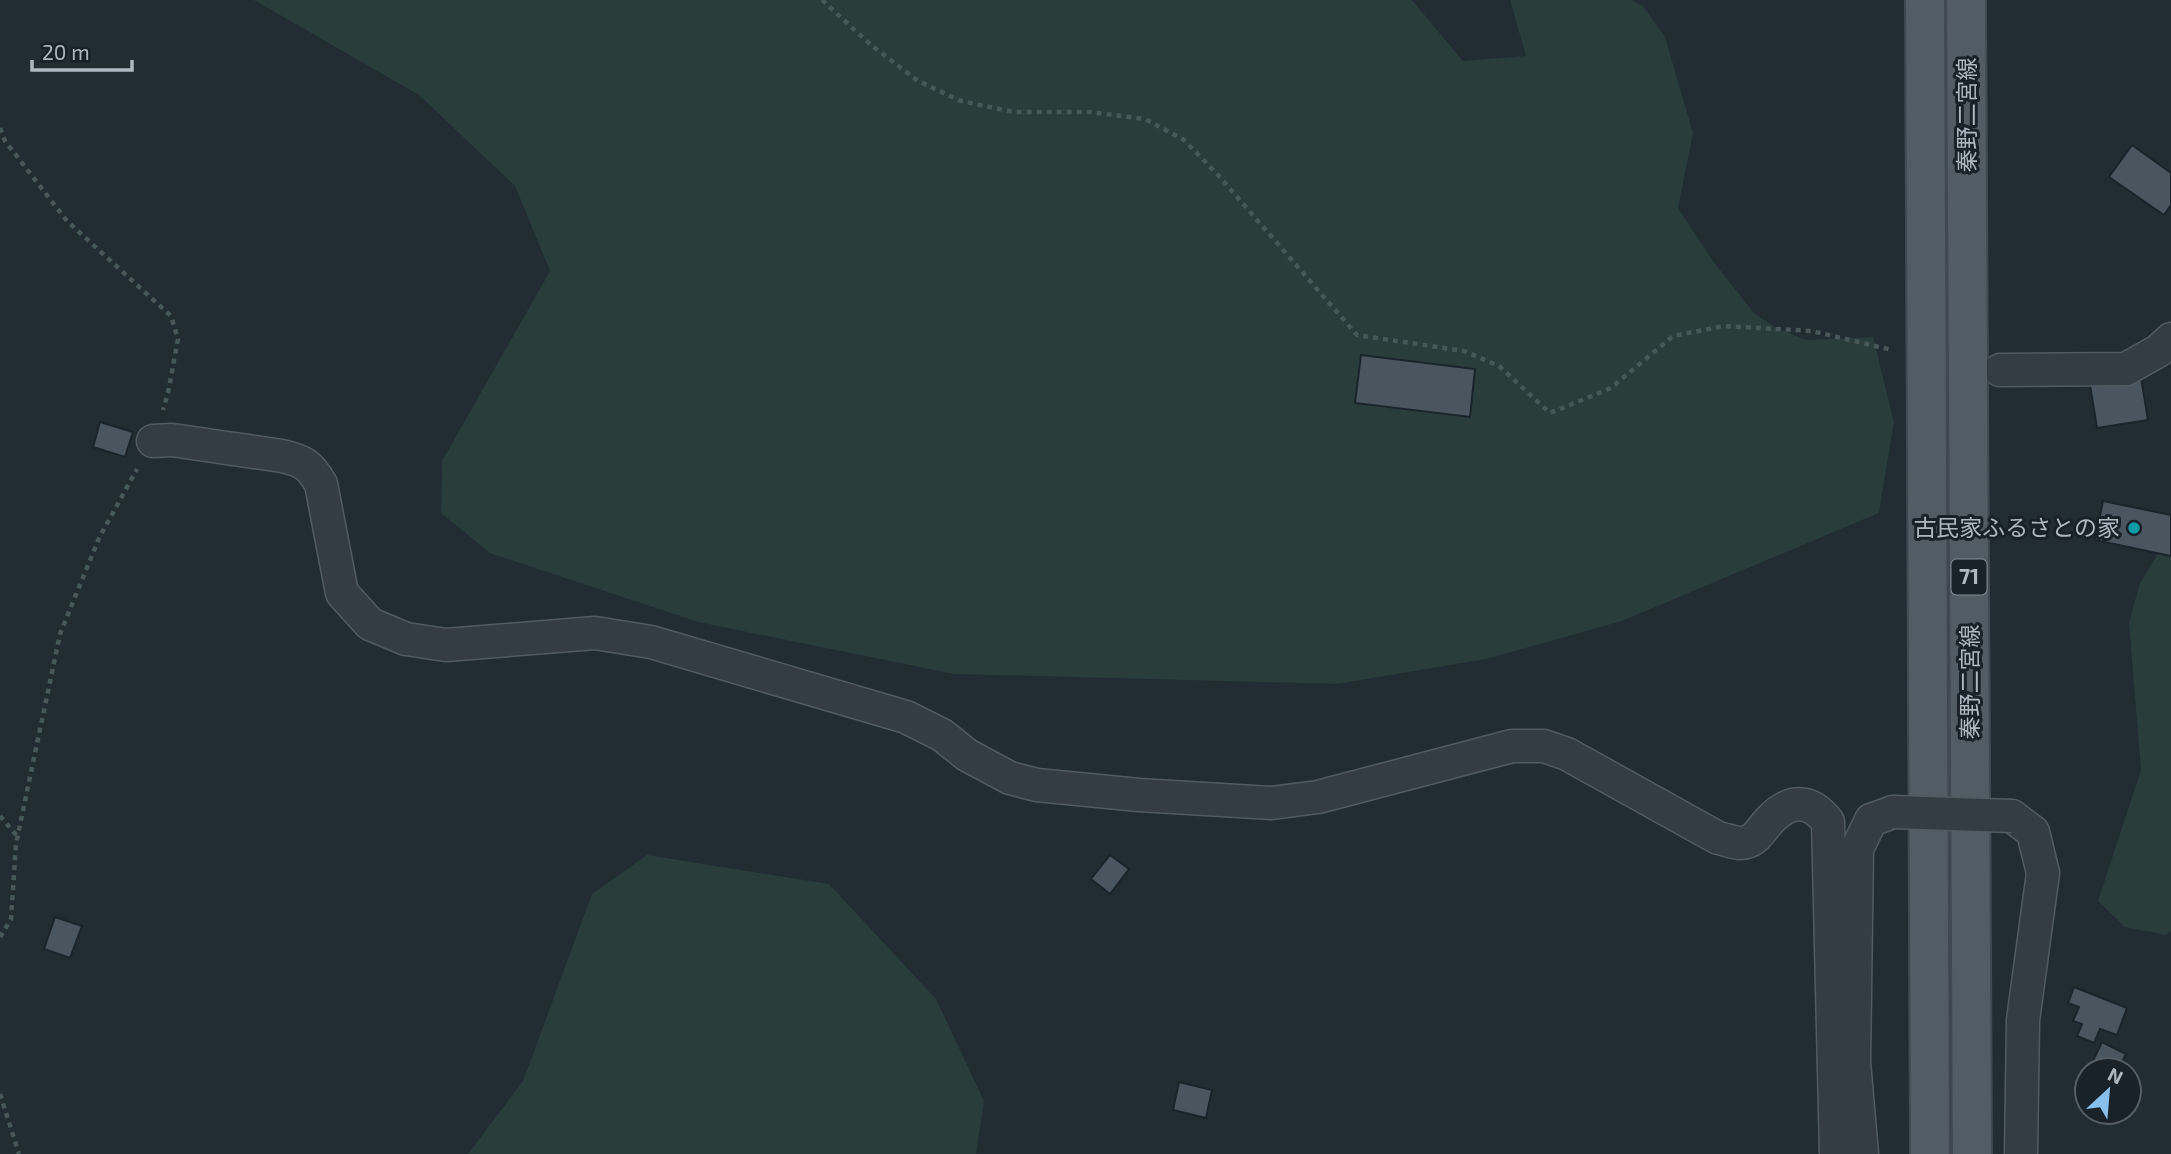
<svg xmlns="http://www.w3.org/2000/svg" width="2171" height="1154" font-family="'Exo 2','Noto Sans JP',sans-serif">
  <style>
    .green { fill: #293d3a }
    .building { fill: #49565f; stroke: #1b242b; stroke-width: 2 }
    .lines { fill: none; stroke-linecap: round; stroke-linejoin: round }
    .minor-casing { stroke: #515b62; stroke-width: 35 }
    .major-casing { stroke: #404951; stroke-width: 42 }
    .path { stroke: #465858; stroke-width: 4.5; stroke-dasharray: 5 5; stroke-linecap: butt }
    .minor { stroke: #343d44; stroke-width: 32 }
    .major { stroke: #525c64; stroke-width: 38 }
    .minor-bridge-casing { stroke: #515b62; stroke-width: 35; stroke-linecap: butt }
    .minor-bridge { stroke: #343d44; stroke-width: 32 }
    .culture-dot { fill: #0f9aa8; stroke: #192228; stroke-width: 2.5 }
    .labels { text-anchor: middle; stroke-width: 6; stroke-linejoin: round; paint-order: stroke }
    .shield { fill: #192228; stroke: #818b93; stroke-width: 2 }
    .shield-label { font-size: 21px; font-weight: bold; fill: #aeb8c1 }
    .street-label { font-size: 23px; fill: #aeb8c1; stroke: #192228 }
    .poi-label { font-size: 23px; fill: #aeb8c1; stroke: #192228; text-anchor: end }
  </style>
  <rect width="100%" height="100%" fill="#212c33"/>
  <g class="green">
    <path d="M254 0H1412L1463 61 1526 56 1510 0H1631L1643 6 1665 37 1693 133 1678 208 1713 261 1754 313 1776 328 1807 340 1873 337 1894 422 1879 513 1622 621 1486 659 1337 684 954 674 698 622 490 553 441 513 442 461 550 271 515 186 419 95Z"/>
    <path d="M2159 552H2171V931L2166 935 2125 927 2098 901 2141 770 2129 622 2140 583Z"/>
    <path d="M647 855 829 884 936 999 984 1101 976 1154H468L523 1081 592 894Z"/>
  </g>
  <g class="building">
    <path d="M2132 145 2171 173V205L2164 215 2109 177Z"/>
    <path d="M1361 355 1475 369 1470 417 1355 403Z"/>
    <path d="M2141 377 2148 420 2097 428 2090 385Z"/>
    <path d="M100 422 133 432 125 457 93 447Z"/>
    <path d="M2103 501 2171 515V556L2095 540Z"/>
    <path d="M1110 855 1129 869 1110 894 1091 879Z"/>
    <path d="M55 917 82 926 70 958 44 949Z"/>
    <path d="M2074 987 2127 1008 2117 1035 2100 1029 2094 1043 2077 1036 2082 1024 2073 1021 2079 1007 2068 1003Z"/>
    <path d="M2102 1042 2126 1054 2118 1070 2089 1069Z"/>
    <path d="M1179 1082 1212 1090 1206 1118 1173 1110Z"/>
  </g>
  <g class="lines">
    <defs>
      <g id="minor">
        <path d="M2000 370 2126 369 2158 351 2171 339"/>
        <path d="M153 441 172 440 282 456C304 461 310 465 321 484L342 593 370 624 406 639 446 645 595 633 651 642 906 717 942 735 967 755 1010 778 1037 785 1139 795 1272 803 1318 797 1512 746H1544L1567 754 1718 838C1725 839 1733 843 1740 843 1755 843 1760 831 1769 821 1789 799 1810 798 1828 822L1836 1154"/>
        <path d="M2012 816 2033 832 2043 873 2023 1020 2021 1154"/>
        <path d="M1862 1154 1854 1062 1857 849 1871 820 1893 812"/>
      </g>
      <g id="major">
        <path d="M1925 0 1930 1154"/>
        <path d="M1966 0 1972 1154"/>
      </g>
    </defs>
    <use href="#minor" class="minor-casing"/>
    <use href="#major" class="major-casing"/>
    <g class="path">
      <path d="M822 0 870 44 918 81 961 101 1014 112H1089L1145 119 1184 140 1218 175 1357 335 1464 351 1499 366 1550 413 1611 388 1673 336 1724 326 1812 331 1892 350"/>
      <path d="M0 128 5 141 67 221 171 316 178 339 168 393 163 410"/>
      <path d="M0 816 18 837"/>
      <path d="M0 937 11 919 16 844 60 634 99 538 137 469"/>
      <path d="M0 1094 19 1154"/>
    </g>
    <use href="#minor" class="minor"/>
    <use href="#major" class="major"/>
    <defs>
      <path id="minor-bridge" d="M1893 812 2012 816"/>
    </defs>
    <use href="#minor-bridge" class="minor-bridge-casing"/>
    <use href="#minor-bridge" class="minor-bridge"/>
  </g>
  <circle class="culture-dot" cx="2134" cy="528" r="7"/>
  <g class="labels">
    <rect class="shield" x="1951.5" y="559.5" width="35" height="35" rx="5"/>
    <g class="shield-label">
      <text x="1969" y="584">71</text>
    </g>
    <g class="street-label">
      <text transform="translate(1967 115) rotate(-90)" y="8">秦野二宮線</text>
      <text transform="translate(1970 682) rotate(-90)" y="8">秦野二宮線</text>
    </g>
    <g class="poi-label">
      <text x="2120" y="536">古民家ふるさとの家</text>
    </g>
  </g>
  <g transform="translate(2108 1091) rotate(26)"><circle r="33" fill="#192228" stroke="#555e65" stroke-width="2"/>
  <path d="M0-5L12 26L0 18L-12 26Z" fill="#87bfed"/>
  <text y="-10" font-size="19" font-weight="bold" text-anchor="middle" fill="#aeb8c1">N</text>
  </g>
  <path d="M32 60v10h100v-10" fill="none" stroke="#aeb8c1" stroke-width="3.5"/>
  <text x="42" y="60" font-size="21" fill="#aeb8c1" stroke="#192228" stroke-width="5" paint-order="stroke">20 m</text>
</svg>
